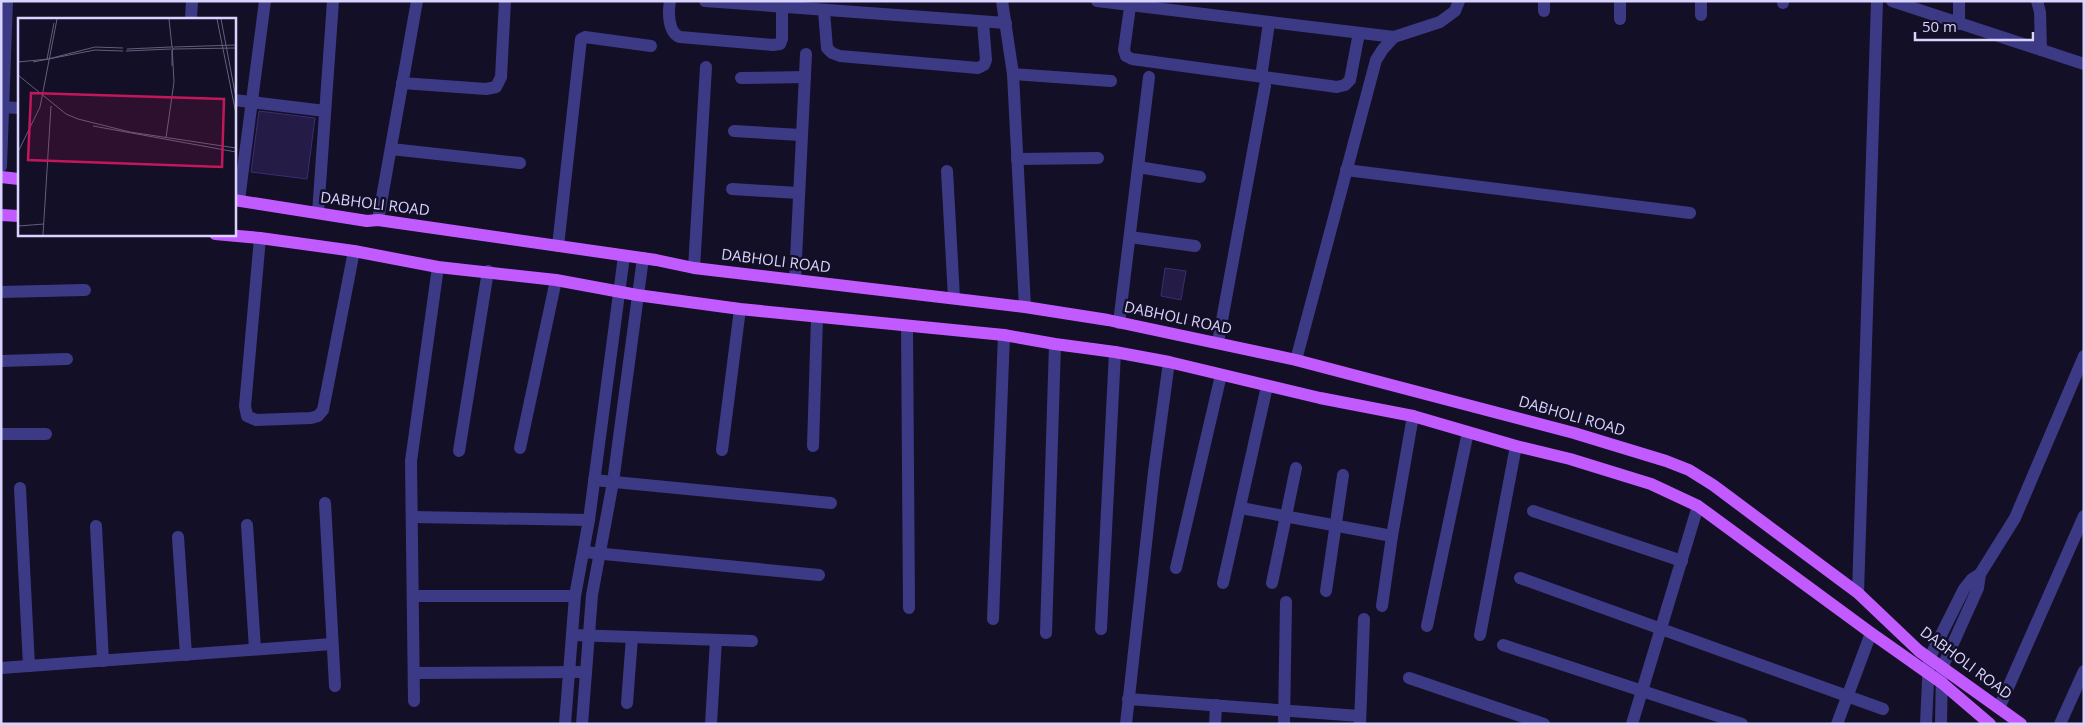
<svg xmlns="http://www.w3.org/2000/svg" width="2085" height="725" font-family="'Open Sans',sans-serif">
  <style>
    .building { fill: #241b47; stroke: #3b2d73 }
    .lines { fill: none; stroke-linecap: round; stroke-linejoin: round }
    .minor { stroke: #3d3a85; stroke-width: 12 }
    .tertiary { stroke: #3d3a85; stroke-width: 12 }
    .primary { stroke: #c25bff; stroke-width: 12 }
    .labels { text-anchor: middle; stroke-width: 5; stroke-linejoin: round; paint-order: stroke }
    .street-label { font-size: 15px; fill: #d9d4ff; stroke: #130f26 }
    .inset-road { fill: none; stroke: #625e7d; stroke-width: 1 }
    .view { fill: #c2185b; fill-opacity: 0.15; stroke: #c2185b; stroke-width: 2.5 }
    .inset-edge { fill: none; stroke: #d9d4ff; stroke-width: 2.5 }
  </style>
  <rect width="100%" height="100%" fill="#130f26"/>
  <g class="building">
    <path d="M259 111 315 118 307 179 251 172Z"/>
    <path d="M1165 268 1186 271 1181 300 1161 296Z"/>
  </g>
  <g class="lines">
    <g class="minor">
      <path d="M670 1C668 12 668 33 680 37L773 45 780 44 782 39V8"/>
      <path d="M705 1 1006 23"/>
      <path d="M1002 1 1013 74 1025 307"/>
      <path d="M1097 1 1394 37"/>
      <path d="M1892 1 2084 64"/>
      <path d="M2037 1 2040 12 2041 50"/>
      <path d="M1783 3V1"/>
      <path d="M1130 7 1124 50 1126 56 1132 59 1337 87 1345 85 1350 80 1359 33"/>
      <path d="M824 11 827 48 832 53 840 56 978 68 984 65 986 60 983 22"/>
      <path d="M1544 11V1"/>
      <path d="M1701 15V1"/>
      <path d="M191 19 192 1"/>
      <path d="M1620 19V1"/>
      <path d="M1959 24V1"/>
      <path d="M1013 74 1111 81"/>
      <path d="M1261 77 1269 23"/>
      <path d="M741 78 805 77"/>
      <path d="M402 83 486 89 496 87 501 77 505 1"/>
      <path d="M234 100 325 111"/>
      <path d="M1 107 19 108"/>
      <path d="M734 131 801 135"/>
      <path d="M391 149 520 163"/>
      <path d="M1017 159 1098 158"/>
      <path d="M1 166 7 1"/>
      <path d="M1138 167 1200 177"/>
      <path d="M1346 170 1690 213"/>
      <path d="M947 171 954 298"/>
      <path d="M732 189 798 193"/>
      <path d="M239 200 265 1"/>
      <path d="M318 213 333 1"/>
      <path d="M378 220 417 1"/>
      <path d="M1130 237 1195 246"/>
      <path d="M260 238 245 406 247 416 256 420 311 418 318 416 323 410 354 251"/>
      <path d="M558 246 581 39 585 37 651 46"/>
      <path d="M694 268 706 67"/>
      <path d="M795 279 806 54"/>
      <path d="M1 292 85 290"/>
      <path d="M1119 323 1149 77"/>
      <path d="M907 326 909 608"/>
      <path d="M1218 342 1265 86"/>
      <path d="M1296 360 1376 60 1383 49 1394 37 1440 22 1455 11 1459 1"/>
      <path d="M1 361 67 359"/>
      <path d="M1 434H46"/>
      <path d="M813 446 817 318"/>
      <path d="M520 448 556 280"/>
      <path d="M722 450 740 309"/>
      <path d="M459 451 488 271"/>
      <path d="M594 480 831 503"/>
      <path d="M20 488 29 666"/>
      <path d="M325 503 335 686"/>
      <path d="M1241 508 1392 536"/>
      <path d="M1533 511 1682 561"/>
      <path d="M413 517 589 520"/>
      <path d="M247 525 255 649"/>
      <path d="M96 526 103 661"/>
      <path d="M178 537 186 655"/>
      <path d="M584 552 819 575"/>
      <path d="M1176 568 1221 375"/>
      <path d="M1520 578 1883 709"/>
      <path d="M1223 583 1267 386"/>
      <path d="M1272 583 1296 468"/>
      <path d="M1326 591 1343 475"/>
      <path d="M413 596H575"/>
      <path d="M1382 606 1392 536 1413 416"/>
      <path d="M993 619 1004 335"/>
      <path d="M1427 626 1468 432"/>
      <path d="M1101 629 1115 352"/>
      <path d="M1046 633 1055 344"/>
      <path d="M572 635 752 641"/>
      <path d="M1480 635 1516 446"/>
      <path d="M1503 645 1742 724"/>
      <path d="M1 668 332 644"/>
      <path d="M414 673 586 672"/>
      <path d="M1409 678 1544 724"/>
      <path d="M1128 699 1360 716"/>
      <path d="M414 701 411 461 438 267"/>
      <path d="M627 703 632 637"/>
      <path d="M1999 708 2084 516"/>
      <path d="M711 724 716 640"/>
      <path d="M1126 724 1154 472 1169 362"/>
      <path d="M1215 724 1216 705"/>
      <path d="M1284 724 1286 602"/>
      <path d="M1360 724 1364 619"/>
      <path d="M1632 724 1698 506"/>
      <path d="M1837 724 1871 633"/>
      <path d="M2060 724 2084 671"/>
    </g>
    <g class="tertiary">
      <path d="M1858 593 1877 1"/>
      <path d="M565 724 575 596 589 520 624 256"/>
      <path d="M582 724 592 595 613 482 643 258"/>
      <path d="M1926 724 1929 659 1964 589 1972 579 1980 574"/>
      <path d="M1941 724 1942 668 1978 588 1980 574 2015 518 2084 356"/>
    </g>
    <g class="primary">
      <path d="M1 177 19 179"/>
      <path d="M234 200 367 221 378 220 656 260 694 268 1025 307 1108 320 1296 360 1574 433 1666 461 1689 470 1713 485 1858 593 1919 651 2021 724"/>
      <path d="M1 215 19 216"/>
      <path d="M215 234 260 238 354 251 438 267 556 280 637 295 740 309 1004 335 1055 344 1115 352 1169 362 1320 398 1413 416 1516 446 1570 459 1651 484 1698 506 1871 633 1942 683 1990 724"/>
    </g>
  </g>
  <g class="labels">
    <g class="street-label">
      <text transform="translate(375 204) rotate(7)" y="5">DABHOLI ROAD</text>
      <text transform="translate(776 261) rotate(7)" y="5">DABHOLI ROAD</text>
      <text transform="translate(1178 318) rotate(12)" y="5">DABHOLI ROAD</text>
      <text transform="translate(1572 416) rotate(16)" y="5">DABHOLI ROAD</text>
      <text transform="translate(1966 663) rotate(37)" y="5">DABHOLI ROAD</text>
    </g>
  </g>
  <g transform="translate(18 18)">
    <rect width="218" height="218" fill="#130f26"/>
    <path class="inset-road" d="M151 1 154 29M199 1 218 96M203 1 218 80M156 29 218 27M109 31 153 29M156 31 218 30M154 32V48M108 33 153 31M29 41 36 5M0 44 30 41 77 29 105 30M15 44 77 32 105 33M0 57 48 96 60 101 112 114 218 130M22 89 39 1M75 108 218 134M148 120 156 64 154 28 156 32M0 134 22 89M0 208 26 206M25 217 33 88"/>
    <path class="view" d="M13 75 206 81 204 149 10 142Z"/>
    <rect width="218" height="218" class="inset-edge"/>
  </g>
  <rect width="2085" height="725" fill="none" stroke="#d9d4ff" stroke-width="5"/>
  <path d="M1915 32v8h118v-8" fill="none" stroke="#d9d4ff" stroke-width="2.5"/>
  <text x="1922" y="32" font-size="15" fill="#d9d4ff" stroke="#130f26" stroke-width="4" paint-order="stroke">50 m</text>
</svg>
